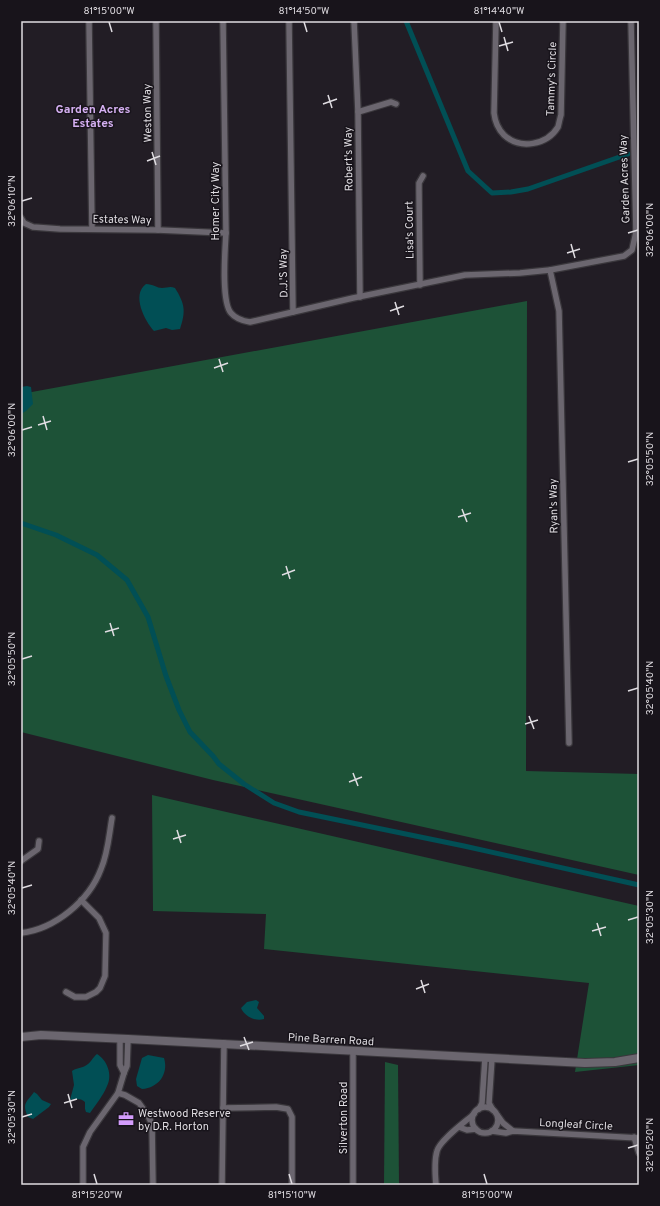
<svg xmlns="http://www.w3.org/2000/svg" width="660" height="1206" font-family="Overpass,sans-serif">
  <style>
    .green { fill: #1d5237 }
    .water { fill: #014f55 }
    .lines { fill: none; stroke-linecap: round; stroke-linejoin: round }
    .canal { stroke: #014f55; stroke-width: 5 }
    .street-casing { stroke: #3a373c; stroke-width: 8 }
    .secondary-casing { stroke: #3a373c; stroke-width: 10 }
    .street { stroke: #6b666f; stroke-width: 5.5 }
    .secondary { stroke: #6b666f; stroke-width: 8 }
    .ticks { fill: none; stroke: #dfdce1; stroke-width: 1.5 }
    .labels { text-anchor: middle; stroke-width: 3; stroke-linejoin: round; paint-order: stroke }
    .street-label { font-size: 11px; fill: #dfdce1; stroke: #18141b }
    .poi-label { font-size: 11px; fill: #dfdce1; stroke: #18141b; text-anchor: start }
    .neighbourhood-label { font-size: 12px; font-weight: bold; fill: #d5b0f2; stroke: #18141b }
    .neatline { fill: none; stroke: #dfdce1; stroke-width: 1.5 }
    .ticks-label { font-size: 10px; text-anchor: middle; fill: #dfdce1 }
  </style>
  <rect width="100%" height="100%" fill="#221d25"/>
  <g class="green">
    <path d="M527 301 526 771 639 774V875L213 780 21 732V394Z"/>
    <path d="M152 795 639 906V1065L575 1072 589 983 264 949 266 914 153 911Z"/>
    <path d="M385 1062 398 1065 399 1185H384Z"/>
  </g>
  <g class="water">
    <path d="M146 284C153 284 157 288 162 288 167 288 170 286 175 288 185 304 186 311 180 329L172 330 166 328 154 331C145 321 131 295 146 284Z"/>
    <path d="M27 386 31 387 33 404 26 411 21 414V387Z"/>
    <path d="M256 1000 259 1002 257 1008 264 1016V1019C256 1022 244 1016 241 1008L247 1002Z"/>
    <path d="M97 1054C107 1060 113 1075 107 1086 103 1096 96 1104 90 1113L86 1112 85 1109V1102C80 1098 76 1099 70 1100L74 1085 72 1071C76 1068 81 1068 85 1066 91 1063 92 1058 97 1054Z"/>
    <path d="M148 1055 164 1058C169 1074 158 1088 142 1089L137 1086 136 1079 142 1058Z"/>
    <path d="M34 1092 37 1094 42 1100 51 1104 49 1107 33 1119 28 1117C22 1103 26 1103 34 1092Z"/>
  </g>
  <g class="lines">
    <g class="canal">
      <path d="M406 21 468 171 492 193 511 192 528 189 628 154"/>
      <path d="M21 523 56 535 97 555 127 580 148 617 166 676 179 710 190 732 213 756 219 764 244 784 274 803 299 812 464 846 639 885"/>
    </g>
    <defs>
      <g id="street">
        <path d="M89 21 92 229"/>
        <path d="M156 21 158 230"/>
        <path d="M223 21 226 233C225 250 221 302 231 313 236 319 243 321 250 322L293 312"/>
        <path d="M289 21 293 312 353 298 465 275 520 273 550 270 624 256 632 250 636 232 631 21"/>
        <path d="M354 21 358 112 360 297"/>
        <path d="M496 21 494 113C495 122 498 129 504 135 520 150 547 145 558 127 559 123 560 118 561 115L563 21"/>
        <path d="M358 112 391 102 396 104"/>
        <path d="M21 218 24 223 33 227 60 229 158 230 226 233"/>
        <path d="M550 270 559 311 569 743"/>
        <path d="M420 285 419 191V183L423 176"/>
        <path d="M21 861 38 849 39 841"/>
        <path d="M21 933C55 929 89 901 101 869 108 853 109 835 112 818"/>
        <path d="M66 992 75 997H86L96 992 100 988 105 976 106 933 99 918 81 900"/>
        <path d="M120 1039V1065L124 1073"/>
        <path d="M492 1058 489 1103 493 1110"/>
        <path d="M118 1093 125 1095 139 1103 147 1114 152 1124 153 1185"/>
        <circle cx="485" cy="1120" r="13"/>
        <path d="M223 1108 276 1107 288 1109 292 1117V1185"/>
        <path d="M479 1109 482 1103 485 1058"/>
        <path d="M498 1116 503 1123 513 1131"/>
        <path d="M459 1127 467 1130 476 1129"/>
        <path d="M492 1131 506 1133 513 1131 639 1138"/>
        <path d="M634 1137 639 1153"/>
        <path d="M83 1185V1147L90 1132 118 1093 124 1073 127 1066 128 1039"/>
        <path d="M222 1185 224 1043"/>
        <path d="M353 1185V1051"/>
        <path d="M436 1185C435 1174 434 1161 437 1151 440 1140 465 1122 474 1114"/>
      </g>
      <path id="secondary" d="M21 1037 41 1035 128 1039 585 1063 615 1062 639 1058"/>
    </defs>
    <use href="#street" class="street-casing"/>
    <use href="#secondary" class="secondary-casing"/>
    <use href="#street" class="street"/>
    <use href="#secondary" class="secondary"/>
  </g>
  <path class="ticks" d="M109 22 112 32M304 22 307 32M499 22 502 32M504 37 508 51M499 46 513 42M328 95 332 108M323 104 337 99M152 152 156 165M147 161 160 156M22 201 32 198M628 233 638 230M571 244 575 258M567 253 580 249M395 302 399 315M390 311 404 306M219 359 223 372M214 368 228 363M43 416 47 430M38 425 51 421M22 430 32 427M628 462 638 459M462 509 467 522M458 517 471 513M286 566 290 579M282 575 295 570M110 623 114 636M105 632 119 628M22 659 32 656M628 691 638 688M529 716 534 729M525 724 538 720M353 773 358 786M349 782 362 777M177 830 181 843M173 839 186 835M22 888 32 885M628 920 638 917M597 923 601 936M592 931 606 927M421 980 425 993M416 989 429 984M244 1037 249 1050M240 1046 253 1042M68 1094 72 1108M64 1103 77 1099M22 1117 32 1114M628 1148 638 1145M94 1174 97 1184M289 1174 292 1184M484 1174 487 1184"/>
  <defs>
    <symbol id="office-bare" viewBox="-9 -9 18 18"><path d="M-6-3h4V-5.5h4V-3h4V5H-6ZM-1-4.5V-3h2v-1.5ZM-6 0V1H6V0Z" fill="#d39cfc" stroke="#18141b" stroke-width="2.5" paint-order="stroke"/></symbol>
  </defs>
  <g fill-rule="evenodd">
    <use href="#office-bare" x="115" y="1108" width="22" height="22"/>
  </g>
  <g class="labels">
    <g class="street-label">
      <text transform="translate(551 79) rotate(-88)" y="4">Tammy's Circle</text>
      <text transform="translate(147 113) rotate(-91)" y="4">Weston Way</text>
      <text transform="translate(348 159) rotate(-91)" y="4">Robert's Way</text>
      <text transform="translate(624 179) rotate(-92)" y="4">Garden Acres Way</text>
      <text transform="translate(215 201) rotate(-90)" y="4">Homer City Way</text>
      <text transform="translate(122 219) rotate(1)" y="4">Estates Way</text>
      <text transform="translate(409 230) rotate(-91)" y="4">Lisa's Court</text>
      <text transform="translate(283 273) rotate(-91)" y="4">D.J.'S Way</text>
      <text transform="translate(553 506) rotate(-91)" y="4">Ryan's Way</text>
      <text transform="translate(331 1039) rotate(3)" y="4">Pine Barren Road</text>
      <text transform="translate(343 1118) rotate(-90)" y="4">Silverton Road</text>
      <text transform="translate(576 1124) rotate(3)" y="4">Longleaf Circle</text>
    </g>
    <g class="poi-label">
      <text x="138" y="1117">Westwood Reserve<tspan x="138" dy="13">by D.R. Horton</tspan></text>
    </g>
    <g class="neighbourhood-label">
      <text x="93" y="113">Garden Acres<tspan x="93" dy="14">Estates</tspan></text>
    </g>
  </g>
  <rect width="660" height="1206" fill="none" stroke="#18141b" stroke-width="44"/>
  <rect x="22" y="22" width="616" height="1162" class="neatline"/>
  <g class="ticks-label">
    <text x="109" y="14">81°15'00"W</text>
    <text x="304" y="14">81°14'50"W</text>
    <text x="499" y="14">81°14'40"W</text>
    <text transform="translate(11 201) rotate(-90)" y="4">32°06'10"N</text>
    <text transform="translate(649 230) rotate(-90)" y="4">32°06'00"N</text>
    <text transform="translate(11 430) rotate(-90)" y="4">32°06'00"N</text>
    <text transform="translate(649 459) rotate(-90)" y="4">32°05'50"N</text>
    <text transform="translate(11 659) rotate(-90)" y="4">32°05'50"N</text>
    <text transform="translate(649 688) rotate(-90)" y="4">32°05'40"N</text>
    <text transform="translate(11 888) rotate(-90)" y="4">32°05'40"N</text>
    <text transform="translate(649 917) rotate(-90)" y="4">32°05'30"N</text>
    <text transform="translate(11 1117) rotate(-90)" y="4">32°05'30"N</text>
    <text transform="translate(649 1145) rotate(-90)" y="4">32°05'20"N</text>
    <text x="97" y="1198">81°15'20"W</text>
    <text x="292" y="1198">81°15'10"W</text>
    <text x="487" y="1198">81°15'00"W</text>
  </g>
</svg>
